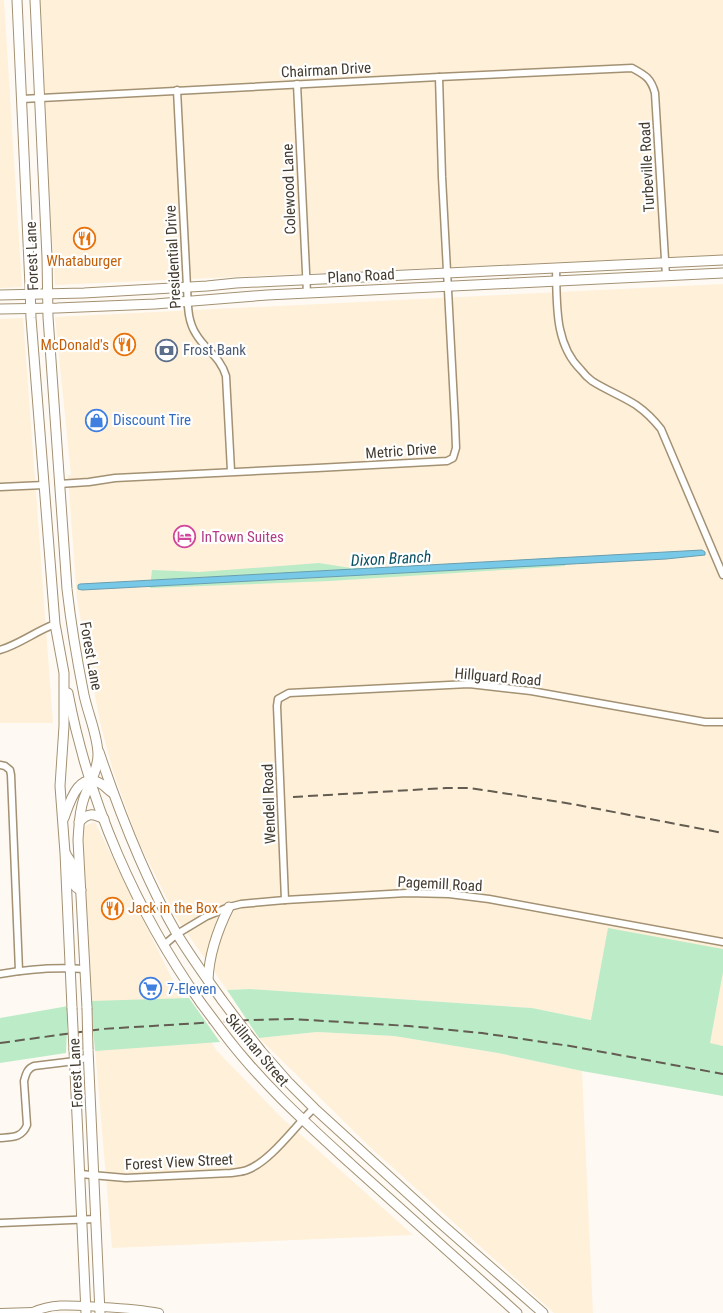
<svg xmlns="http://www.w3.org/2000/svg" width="723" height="1313" font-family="'Roboto Condensed',sans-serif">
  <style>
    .built { fill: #fff0d9 }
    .green { fill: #bcebc8 }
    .water { fill: #78c9e7; stroke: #689eb0 }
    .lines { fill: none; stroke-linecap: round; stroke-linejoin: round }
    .minor-casing { stroke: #a39173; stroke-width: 9 }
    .tertiary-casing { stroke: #a39173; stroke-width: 10 }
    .secondary-casing { stroke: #a39173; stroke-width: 11 }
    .minor { stroke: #fff; stroke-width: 6 }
    .tertiary { stroke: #fff; stroke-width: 8 }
    .secondary { stroke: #fff; stroke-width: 9 }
    .rail { stroke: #635c50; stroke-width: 2; stroke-dasharray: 10 5; stroke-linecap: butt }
    .secondary-bridge-casing { stroke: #a39173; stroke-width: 11; stroke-linecap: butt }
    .secondary-bridge { stroke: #fff; stroke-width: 9 }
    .labels { text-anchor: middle; stroke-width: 4.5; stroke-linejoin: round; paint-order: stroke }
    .street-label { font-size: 15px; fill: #433b2f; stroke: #fff }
    .food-label { font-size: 15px; fill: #c56008; stroke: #fff }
    .service-label { font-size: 15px; fill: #4e5e75; stroke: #fff; text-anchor: start }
    .shop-label { font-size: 15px; fill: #366cbe; stroke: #fff; text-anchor: start }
    .hotel-label { font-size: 15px; fill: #b23c85; stroke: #fff; text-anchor: start }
    .water-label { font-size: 16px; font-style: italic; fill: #0a5165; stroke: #fff }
  </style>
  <rect width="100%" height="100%" fill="#fefaf3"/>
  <g class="built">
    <path d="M0 0H4L22 287 0 288Z"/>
    <path d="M37 0H723V255L55 285Z"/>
    <path d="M723 284V1046L532 1008 251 989 227 990 177 919 137 839 113 771 100 722 77 600 68 475H71L55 317Z"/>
    <path d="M23 318 53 723H0V319Z"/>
    <path d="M95 822 179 993 217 1051 282 1118 413 1235 112 1248 91 1001 82 827Z"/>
    <path d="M317 1032 394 1036 498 1053 582 1071 593 1313H554L370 1147 259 1038Z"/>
  </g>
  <g class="green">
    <path d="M565 557V566L330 581 150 588 152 570 199 572 319 563 351 568 415 567Z"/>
    <path d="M608 928 723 949V972L710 1043 723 1046V1096L582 1071 498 1053 394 1036 317 1032 259 1038 227 990 250 989 532 1008 591 1020Z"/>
    <path d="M189 998 220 1042 95 1051 91 1001Z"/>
    <path d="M68 1006 66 1053 0 1063V1018Z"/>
  </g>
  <path class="water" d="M702 550 705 552V555L666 559 82 590 78 589V585L80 584Z"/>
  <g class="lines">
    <defs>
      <g id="minor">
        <path d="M297 84 307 293"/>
        <path d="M177 90 187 287C188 304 187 320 196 334 206 351 220 356 226 376L231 471"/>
        <path d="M22 99 439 77 632 68C645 75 651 78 655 93L666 276"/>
        <path d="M556 268C557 303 554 344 581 370 584 374 588 378 592 381 606 390 622 396 636 405 646 412 654 420 661 429L723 575"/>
        <path d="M59 484 89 482 115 478 317 468 447 461 453 458 456 448 455 422 442 177 439 77"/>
        <path d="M0 487 44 485"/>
        <path d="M0 650C20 644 36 631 55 624"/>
        <path d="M0 765 5 766 10 770 11 775 19 971"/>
        <path d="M285 900 277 706 278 699 289 693 469 684 531 691 705 722H723"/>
        <path d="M164 945 177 934 207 916 229 907 241 904 285 900 407 893 449 894 489 899 723 942"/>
        <path d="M0 974C28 969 57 967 85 969"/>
        <path d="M0 1138C12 1137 22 1138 27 1125L24 1081C26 1074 27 1069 34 1066L75 1061 89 1057"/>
        <path d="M80 1174 126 1178 231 1173C236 1172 242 1172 247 1170 271 1161 295 1126 314 1108"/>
        <path d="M0 1223 96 1219"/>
      </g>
      <g id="tertiary">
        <path d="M33 1312C55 1302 78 1306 102 1307 121 1308 140 1309 159 1313"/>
        <path d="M0 1313 33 1312 37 1313"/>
      </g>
      <g id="secondary">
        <path d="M17 0 30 286 31 318 55 624 64 673V726L60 786 65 853 72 1008"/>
        <path d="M35 0 47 257 48 317 67 589C71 624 77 660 84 695 88 714 98 736 98 755 98 770 89 784 84 798 79 812 79 826 78 840L87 1008"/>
        <path d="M0 295 84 293 207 286 236 283 723 260"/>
        <path d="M0 309 57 308 155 304 267 295 723 273"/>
        <path d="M68 693C89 804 136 911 201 1003"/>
        <path d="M99 752C120 814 144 877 177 934 191 957 207 979 222 1000"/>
        <path d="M64 818C70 801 79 769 103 785 106 787 109 791 113 793"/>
        <path d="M79 822C88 813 92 813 104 819"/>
        <path d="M66 854C67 857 71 861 72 864 75 874 68 886 81 890"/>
        <path d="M208 980C209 956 218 929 229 907"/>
        <path d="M222 1031C260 1082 306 1123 352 1165 407 1215 462 1264 517 1313"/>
        <path d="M246 1032 261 1051 289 1083 314 1108 438 1221 543 1313"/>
        <path d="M88 1049 100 1313"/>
        <path d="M74 1050 86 1313"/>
      </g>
    </defs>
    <use href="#minor" class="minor-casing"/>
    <use href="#tertiary" class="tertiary-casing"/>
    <use href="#secondary" class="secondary-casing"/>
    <use href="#minor" class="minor"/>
    <use href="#tertiary" class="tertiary"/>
    <use href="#secondary" class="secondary"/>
    <g class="rail">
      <path d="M293 797 446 788H469L490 791 572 804 723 833"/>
      <path d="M0 1043 102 1029 250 1020 292 1019 409 1026 482 1033 570 1046 723 1074"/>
    </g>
    <defs>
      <g id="secondary-bridge">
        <path d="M222 1000 246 1032"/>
        <path d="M201 1003 222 1031"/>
        <path d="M72 1008 74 1050"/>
        <path d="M87 1008 88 1049"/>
      </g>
    </defs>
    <use href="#secondary-bridge" class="secondary-bridge-casing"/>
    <use href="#secondary-bridge" class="secondary-bridge"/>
  </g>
  <defs>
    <symbol id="restaurant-ring" viewBox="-11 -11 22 22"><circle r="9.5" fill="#fff" stroke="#e8710a" stroke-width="1.5"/><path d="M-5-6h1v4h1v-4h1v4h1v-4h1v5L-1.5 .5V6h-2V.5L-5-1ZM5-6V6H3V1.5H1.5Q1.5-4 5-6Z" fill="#e8710a"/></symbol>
    <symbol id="bank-ring" viewBox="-11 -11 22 22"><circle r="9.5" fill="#fff" stroke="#5c6f8a" stroke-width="1.5"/><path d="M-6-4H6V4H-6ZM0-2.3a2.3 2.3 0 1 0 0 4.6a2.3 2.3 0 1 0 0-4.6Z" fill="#5c6f8a"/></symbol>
    <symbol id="shop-ring" viewBox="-11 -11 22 22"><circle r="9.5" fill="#fff" stroke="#3f7fe0" stroke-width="1.5"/><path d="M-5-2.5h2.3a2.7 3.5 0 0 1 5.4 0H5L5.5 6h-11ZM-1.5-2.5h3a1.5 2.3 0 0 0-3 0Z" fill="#3f7fe0"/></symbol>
    <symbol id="hotel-ring" viewBox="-11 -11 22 22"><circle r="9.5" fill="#fff" stroke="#d1479c" stroke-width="1.5"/><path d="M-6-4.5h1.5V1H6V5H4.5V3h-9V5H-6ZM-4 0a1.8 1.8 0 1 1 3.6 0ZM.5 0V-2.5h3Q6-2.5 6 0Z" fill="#d1479c"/></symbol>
    <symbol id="supermarket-ring" viewBox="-11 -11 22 22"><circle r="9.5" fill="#fff" stroke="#3f7fe0" stroke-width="1.5"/><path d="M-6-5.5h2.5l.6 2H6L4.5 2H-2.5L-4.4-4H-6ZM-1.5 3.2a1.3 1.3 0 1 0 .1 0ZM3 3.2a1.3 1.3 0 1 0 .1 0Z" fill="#3f7fe0"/></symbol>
  </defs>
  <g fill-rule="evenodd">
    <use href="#restaurant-ring" x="72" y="226" width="25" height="25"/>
    <use href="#restaurant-ring" x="112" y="332" width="25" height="25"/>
    <use href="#bank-ring" x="154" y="338" width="25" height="25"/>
    <use href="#shop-ring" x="84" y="408" width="25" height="25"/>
    <use href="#hotel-ring" x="172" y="524" width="25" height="25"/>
    <use href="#restaurant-ring" x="100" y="896" width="25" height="25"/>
    <use href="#supermarket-ring" x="138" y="976" width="25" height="25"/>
  </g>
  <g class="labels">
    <g class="street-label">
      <text transform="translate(326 70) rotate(-3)" y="5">Chairman Drive</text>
      <text transform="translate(647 167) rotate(-93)" y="5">Turbeville Road</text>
      <text transform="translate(289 189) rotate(-92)" y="5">Colewood Lane</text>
      <text transform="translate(32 256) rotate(-92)" y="5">Forest Lane</text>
      <text transform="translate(173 257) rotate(-93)" y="5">Presidential Drive</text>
      <text transform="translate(361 276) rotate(-3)" y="5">Plano Road</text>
      <text transform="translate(401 451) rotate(-4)" y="5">Metric Drive</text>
      <text transform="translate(91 656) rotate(80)" y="5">Forest Lane</text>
      <text transform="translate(498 677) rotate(5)" y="5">Hillguard Road</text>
      <text transform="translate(269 804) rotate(-92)" y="5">Wendell Road</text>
      <text transform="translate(440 884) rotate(3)" y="5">Pagemill Road</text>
      <text transform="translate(257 1050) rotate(50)" y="5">Skillman Street</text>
      <text transform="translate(76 1073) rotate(-93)" y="5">Forest Lane</text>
      <text transform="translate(179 1162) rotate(-3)" y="5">Forest View Street</text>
    </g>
    <g class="food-label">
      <text x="84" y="266">Whataburger</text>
      <text x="109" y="350" text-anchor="end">McDonald's</text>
      <text x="128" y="913" text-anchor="start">Jack in the Box</text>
    </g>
    <g class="service-label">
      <text x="183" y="355">Frost Bank</text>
    </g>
    <g class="shop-label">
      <text x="113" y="425">Discount Tire</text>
      <text x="167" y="994">7-Eleven</text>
    </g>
    <g class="hotel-label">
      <text x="201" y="542">InTown Suites</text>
    </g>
    <g class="water-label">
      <text transform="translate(391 558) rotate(-3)" y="6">Dixon Branch</text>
    </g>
  </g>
</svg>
